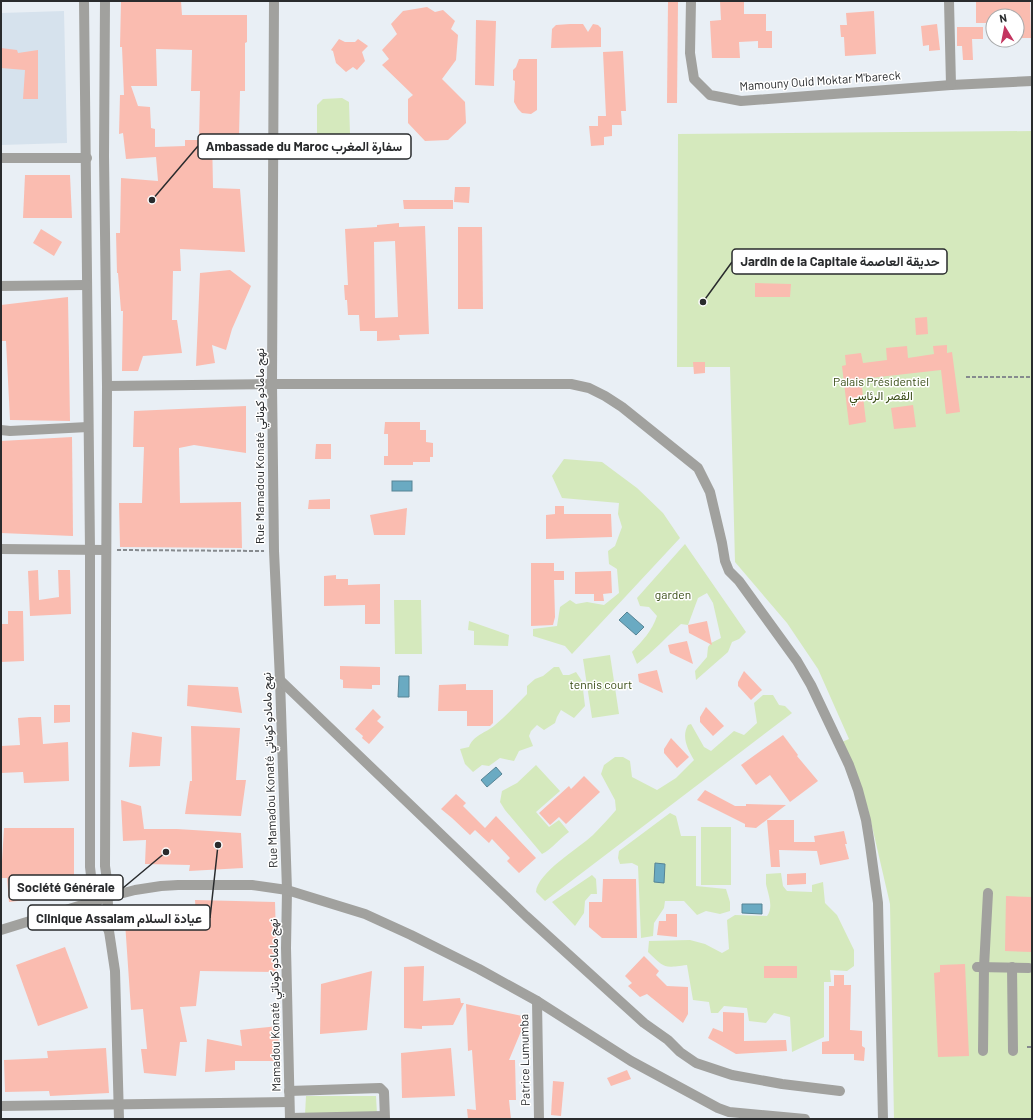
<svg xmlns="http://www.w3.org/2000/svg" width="1033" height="1120" font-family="Barlow,Vazirmatn,sans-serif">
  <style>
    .built { fill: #d6e2ed }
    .green { fill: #d5e9bd }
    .water { fill: #6aaac2; stroke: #568495 }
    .building { fill: #fabcb0; fill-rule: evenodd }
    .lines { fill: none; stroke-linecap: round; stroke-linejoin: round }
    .path { stroke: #868a8e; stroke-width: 2; stroke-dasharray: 4 2; stroke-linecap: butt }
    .minor { stroke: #a1a19e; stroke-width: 10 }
    .labels { text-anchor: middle; stroke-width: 3; stroke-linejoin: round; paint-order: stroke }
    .street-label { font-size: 12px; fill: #292b2d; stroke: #fff }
    .park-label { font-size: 12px; fill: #364a12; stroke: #fff }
    .leader { fill: none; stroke: #292b2d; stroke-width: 1.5 }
    .callout-dot { fill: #292b2d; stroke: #fff; stroke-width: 1.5 }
    .callout { fill: #fff; stroke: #292b2d; stroke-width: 1.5 }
    .callout-label { font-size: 13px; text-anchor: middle; font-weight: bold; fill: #292b2d }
  </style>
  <rect width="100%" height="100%" fill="#e9eff5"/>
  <path class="built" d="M64 11 67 143 1 145V13Z"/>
  <g class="green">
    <path d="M342 98 349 102 350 135 343 140 323 141 317 133V105L323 99Z"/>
    <path d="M1032 131V1119H894L890 904 868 809 842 742 849 739 818 669 787 623 735 562 730 367H677L678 134Z"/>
    <path d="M564 459 602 462 637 488 663 513 680 538 572 654 565 646 533 636V629L557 626 560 607 570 600 576 604 587 602 604 605 619 593 617 569 609 564 608 551 615 546 622 527 618 514 619 503 562 498 552 476Z"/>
    <path d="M685 544 746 632 739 639 732 642 728 652 696 680 695 671 707 657 708 647 711 643 721 638 713 603 707 593 698 598 688 625 681 624C666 637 653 652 637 664L632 652C643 640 652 631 657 616L649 607 640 606 637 598Z"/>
    <path d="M394 600H421L422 654H395Z"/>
    <path d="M469 621 509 635 508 646 474 645V631L468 630Z"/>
    <path d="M610 655 619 714 592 718 583 659Z"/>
    <path d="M554 667H559L563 675H569L576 672 582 681 585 706 574 718 561 710 557 717 555 723 544 730 537 725 531 731 529 736 533 746 519 751 514 761 500 758 489 766 482 765 473 772 465 764 460 749 469 747C473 735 486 733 495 725 507 715 517 704 527 694V686L535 679 543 676Z"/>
    <path d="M763 695H773L779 705 785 706 792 713 545 901 536 892C537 873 579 848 593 835 601 827 609 818 616 810L615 800 601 774 604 765 615 757H623L630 761 632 777 657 790 676 778 694 760C688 750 681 737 688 725L691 724 704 747 711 751 734 731 744 735 757 723 754 703Z"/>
    <path d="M536 765 560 791 536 812 549 827 559 820 569 832C559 839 552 849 542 854L505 810 500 802 502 791 517 783Z"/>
    <path d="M670 813 676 816 681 836H696V886L726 889 730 902V911L720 914 706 911 697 915 684 901H665L664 908 654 923 653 936 641 938 638 866 632 863 620 864 618 858 619 851Z"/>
    <rect x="701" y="827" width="30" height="58"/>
    <path d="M781 873 783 886 787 891 812 892V885L823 882 825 903 837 915 854 950V966L847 971 830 970 831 982H824V1037L792 1052 790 1017 774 1013 766 1023 749 1021 747 1008 724 1006 718 1013H711L709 1002 693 1000 687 965C663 968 666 969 648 952L649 941 690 940 705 944 722 953 729 949 727 920 735 915 767 916C774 907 768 894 766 884 766 881 766 877 766 874Z"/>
    <path d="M592 875 596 879 597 894H591L585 901 584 913 575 926 552 902Z"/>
    <path d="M306 1096H376L377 1114 305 1115Z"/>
  </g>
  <g class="water">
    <rect x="392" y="481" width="20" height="10"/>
    <path d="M627 612 644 627 636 635 619 620Z"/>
    <path d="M399 676H409V697H398Z"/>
    <path d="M496 767 502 774 487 787 481 780Z"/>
    <path d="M655 863 665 864 664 883 654 882Z"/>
    <path d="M742 904H762V914L742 913Z"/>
  </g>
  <g class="building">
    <path d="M121 1H181L182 15H247V42L245 43V91H240L239 137 212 135 213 188 240 189 245 252 180 249 181 271H173L172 320H177L182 353 143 356 138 371H122L123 311H121L118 273H117L116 233H120L121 178 158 181 156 157 126 159 123 133 119 134 120 95H124L122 47H120ZM156 49 192 50 191 91H200L199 140H185V146L155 147V129L151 128 150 107 138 106 131 86H157Z"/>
    <path d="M668 1H678L677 103H667Z"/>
    <path d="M720 1H744V14H766V31H772V48H758V41L739 42 740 58H712L710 21 721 20Z"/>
    <path d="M976 1H1030L1031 38H1017V16H993V23H976Z"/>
    <path d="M427 7 435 12 443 10 455 21 451 29 458 35 456 60 442 79 465 102 466 123 448 140 425 141 408 123V99L413 95 382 65 389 59 382 50 397 34 391 24 403 11Z"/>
    <path d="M874 11 876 54 845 56 844 37H841L840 25H847L846 13Z"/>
    <path d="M476 20 496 21 494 86 475 85Z"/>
    <path d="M570 24H583L588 32 593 24 598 25 601 28V47L551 48 552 29 556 25Z"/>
    <path d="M937 24 940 50 929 51V45L923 46 921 26Z"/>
    <path d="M957 27H983V39H972L973 60H963L962 46H957Z"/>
    <path d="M339 39 345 42H355L358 39 368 46 362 52 365 61 357 70 353 67 346 72 336 63 333 51 331 50Z"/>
    <path d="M1 48 17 50 18 53 38 50V99H23L25 70 1 68Z"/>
    <path d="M623 51 626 111H621L622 125H612V136L604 137V145L591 146 589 126H598V116H606L603 52Z"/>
    <path d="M519 59H537V110L531 114 522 113 518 109 514 102 515 81 513 80V70L516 67Z"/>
    <path d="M25 175H70L72 218H23Z"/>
    <path d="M455 187H470L469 203 454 202Z"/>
    <path d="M403 200H453V209H404Z"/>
    <path d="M399 223V227L425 226 429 334 399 335 400 340 377 341V331H360L359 315H348L347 300H345L344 285H348L345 229 377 227V225ZM395 241 398 317 375 318 374 242Z"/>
    <path d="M458 227H482L483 309H458Z"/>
    <path d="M41 229 62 242 54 256 33 243Z"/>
    <path d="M230 270 251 286 232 329 226 350 212 345 215 363 196 366 200 273Z"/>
    <path d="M755 283 791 284 790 297H755Z"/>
    <path d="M68 297 70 421 10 420 6 341H1V305Z"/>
    <path d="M927 317 928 334 916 335 915 318Z"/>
    <path d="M947 345V353L952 352 960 412 946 414 941 370 861 379 866 422 849 425 842 366 846 365 845 355 861 353 863 363 887 360 886 348 907 346 908 358 934 354 933 346Z"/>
    <path d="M693 362H705V373L694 374Z"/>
    <path d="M913 405 916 427 894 429 891 408Z"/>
    <path d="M246 406V453L194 445 179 448 180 503 241 502 242 548 120 547 119 503H142L144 447H133L134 411Z"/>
    <path d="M385 422H420V430H426V442L433 443V457H430V462H413V465H384V456H388V434H384Z"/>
    <path d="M72 437 73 536 1 533V441Z"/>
    <path d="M316 444H331V459H315Z"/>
    <path d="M330 499V509H308L309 500Z"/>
    <path d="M555 506H564V514H611L612 537 546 539V515L555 514Z"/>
    <path d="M407 508 405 535H374L370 515Z"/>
    <path d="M531 563H554V571H564V580H554L555 617 553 625 531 626Z"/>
    <path d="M38 570 39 600 59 597 58 570H70L71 614 30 616 28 571Z"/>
    <path d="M611 571 612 593 603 594 604 601H594V594H575V572Z"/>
    <path d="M336 575V579H348V585L380 584V624H365V605L324 606V576Z"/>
    <path d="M8 611H23L24 661 1 662V624H8Z"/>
    <path d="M707 621 712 645 689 633 688 625Z"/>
    <path d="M687 641 693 664 670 653 668 645Z"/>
    <path d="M340 666 380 667V685H372V689L343 688V680L340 679Z"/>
    <path d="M657 670 663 693 639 682 638 674Z"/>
    <path d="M744 671 762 690 751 700 738 686V682Z"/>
    <path d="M466 684V690H493V723L490 726H467V711H438L439 685Z"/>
    <path d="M188 685 238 687 242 713 187 706Z"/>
    <path d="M54 705H70V722L54 723Z"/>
    <path d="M706 707 724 726 713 736 700 722V717Z"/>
    <path d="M373 709 381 717 377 721 384 727 369 744 362 738 363 736 355 729Z"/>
    <path d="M30 717H41L43 744 68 742 69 781 24 783 23 772 1 773V746L20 745 18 718Z"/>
    <path d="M191 726 240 728 236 780H246L241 816 185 814 190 781H192Z"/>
    <path d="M132 732 162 737 160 766 129 767Z"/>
    <path d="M783 735 798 755 797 756 818 781 790 802 770 775 756 785 741 765Z"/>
    <path d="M671 738 689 757 677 768 664 753V749Z"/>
    <path d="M584 776 600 792 566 824 559 817 550 825 539 813 569 786 571 789Z"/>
    <path d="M705 790 735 806H746V804L786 805 756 828 745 827V824L697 800Z"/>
    <path d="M456 794 466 803 463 806 485 828 496 816 536 858 519 873 507 861 510 858 492 839 489 843 475 830 470 835 452 818 441 809Z"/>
    <path d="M121 800 141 806 144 829H177L241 833 243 868 189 871 190 865 145 864 146 840 123 841Z"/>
    <path d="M767 820H794V842H815L814 836 844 831 847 844H845L849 859 820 865 817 851 779 850 780 867H771Z"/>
    <path d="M4 828H74V875L42 876 44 898 9 902 7 878H1Z"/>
    <path d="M806 873V884L787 885V874Z"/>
    <path d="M603 879H636L637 938H602L589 927V902H602Z"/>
    <path d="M1006 896 1032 897V952L1005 951Z"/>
    <path d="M195 900 275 902 277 972 200 971 196 1006 180 1007 187 1042H180L176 1076 144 1073 141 1049H147L143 1009 131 1010 125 922 196 916Z"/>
    <path d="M666 914H677V937L657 935 659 921H666Z"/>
    <path d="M65 947 88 1008 38 1026 16 965Z"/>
    <path d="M644 956 659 971 656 975 667 986 688 987V1014L683 1023 647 994 640 997 628 986 632 983 625 976Z"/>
    <path d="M965 964 969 1056 938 1057 934 973 940 972V965Z"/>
    <path d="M424 966 423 1001 460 998 461 1003H464L453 1025 422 1026V1029L404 1028V967Z"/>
    <rect x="764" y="966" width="33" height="12"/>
    <path d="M372 971 367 1030 320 1034 321 984Z"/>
    <path d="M834 975H844V985H851L850 1030 862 1031V1046L865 1048 864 1061 854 1060V1054H822V1042L829 1041V986H834Z"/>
    <path d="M466 1004 527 1017 509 1060H515L516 1100H509L511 1119H468L467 1109 476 1110 472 1050 468 1051Z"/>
    <path d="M723 1012 744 1013V1041L786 1040 787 1051 736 1054 708 1038 713 1028 723 1032Z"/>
    <path d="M279 1026 278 1061H235V1070L205 1072 207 1039 242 1046 240 1030Z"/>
    <path d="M106 1048 109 1093 50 1096 49 1091 5 1092 4 1060 48 1058 47 1051Z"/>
    <path d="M451 1048 455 1096 402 1098 401 1053Z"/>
    <path d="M627 1070 631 1079 611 1086 607 1078Z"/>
    <path d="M553 1081 564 1082 561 1116 551 1115Z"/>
  </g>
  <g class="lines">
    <g class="path">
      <path d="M966 377H1032"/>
      <path d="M117 550 264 551"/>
      <path d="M1027 1047H1032"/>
    </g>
    <g class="minor">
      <path d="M84 1 90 550V867L94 901 100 915 109 931"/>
      <path d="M105 1 104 156 107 386 105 866 107 880 109 931 115 971 119 1119"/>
      <path d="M274 1 272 384 274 551 280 680 287 890 286 948 290 1119"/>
      <path d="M691 1 690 53 694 79 710 95 741 101 951 85 1032 81"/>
      <path d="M949 1 951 85"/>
      <path d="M1 158H87"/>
      <path d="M1 286 87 285"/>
      <path d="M107 386 272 384H571L589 388 605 396 622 407 698 468 710 492 722 543 725 561 729 571 739 581 797 661 811 685 849 765 858 790 866 820 870 845 878 903 883 1119"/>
      <path d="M1 430 10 431 88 427"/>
      <path d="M1 549 106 550"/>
      <path d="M280 680 526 916 644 1023 668 1040 680 1052 696 1063 732 1075 782 1084 840 1091"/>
      <path d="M1 930 108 897 135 890 161 886 178 885H252L287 890 365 914 411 935 479 969 537 1001 631 1061 718 1108 729 1112 805 1119"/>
      <path d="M977 967 1029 968"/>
      <path d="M1012 967 1013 1051"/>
      <path d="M537 1001 539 1119"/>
      <path d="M983 1051 984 967 988 893"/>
      <path d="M289 1091 380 1088 384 1092 385 1119"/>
      <path d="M1 1106 289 1102"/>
      <path d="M290 1118 384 1116"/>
    </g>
  </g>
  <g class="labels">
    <g class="street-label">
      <text transform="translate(820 81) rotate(-4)" y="4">Mamouny Ould Moktar M'bareck</text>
      <text transform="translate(260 446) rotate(-90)" y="4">Rue Mamadou Konaté نهج مامادو كوناتي</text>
      <text transform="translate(270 770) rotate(-92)" y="4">Rue Mamadou Konaté نهج مامادو كوناتي</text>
      <text transform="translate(275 1005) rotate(-91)" y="4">Mamadou Konaté نهج مامادو كوناتي</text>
      <text transform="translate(525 1060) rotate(-91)" y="4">Patrice Lumumba</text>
    </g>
    <g class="park-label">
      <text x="881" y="386">Palais Présidentiel<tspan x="881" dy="14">القصر الرئاسي</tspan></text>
      <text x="673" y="599">garden</text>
      <text x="601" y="689">tennis court</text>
    </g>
  </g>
  <path class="leader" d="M152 200L198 146M703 302L732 262M166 852L123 888M218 845L210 918"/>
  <g class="callout-dot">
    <circle cx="152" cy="200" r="4"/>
    <circle cx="703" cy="302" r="4"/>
    <circle cx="166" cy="852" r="4"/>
    <circle cx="218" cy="845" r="4"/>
  </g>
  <g class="callout">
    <rect x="198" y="134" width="213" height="25" rx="4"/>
    <rect x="732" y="249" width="215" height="25" rx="4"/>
    <rect x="9" y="875" width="114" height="25" rx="4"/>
    <rect x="28" y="905" width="182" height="25" rx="4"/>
  </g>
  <g class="callout-label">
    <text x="304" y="151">Ambassade du Maroc سفارة المغرب</text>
    <text x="840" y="266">Jardin de la Capitale حديقة العاصمة</text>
    <text x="66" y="892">Société Générale</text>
    <text x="119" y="923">Clinique Assalam عيادة السلام</text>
  </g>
  <rect width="1033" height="1120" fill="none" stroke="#292b2d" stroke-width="4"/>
  <g transform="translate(1005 28) rotate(350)"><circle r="19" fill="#ffffff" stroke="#a9aaab"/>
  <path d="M0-3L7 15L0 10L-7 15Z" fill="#c3345f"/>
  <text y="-6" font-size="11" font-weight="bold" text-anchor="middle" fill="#292b2d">N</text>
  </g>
</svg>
